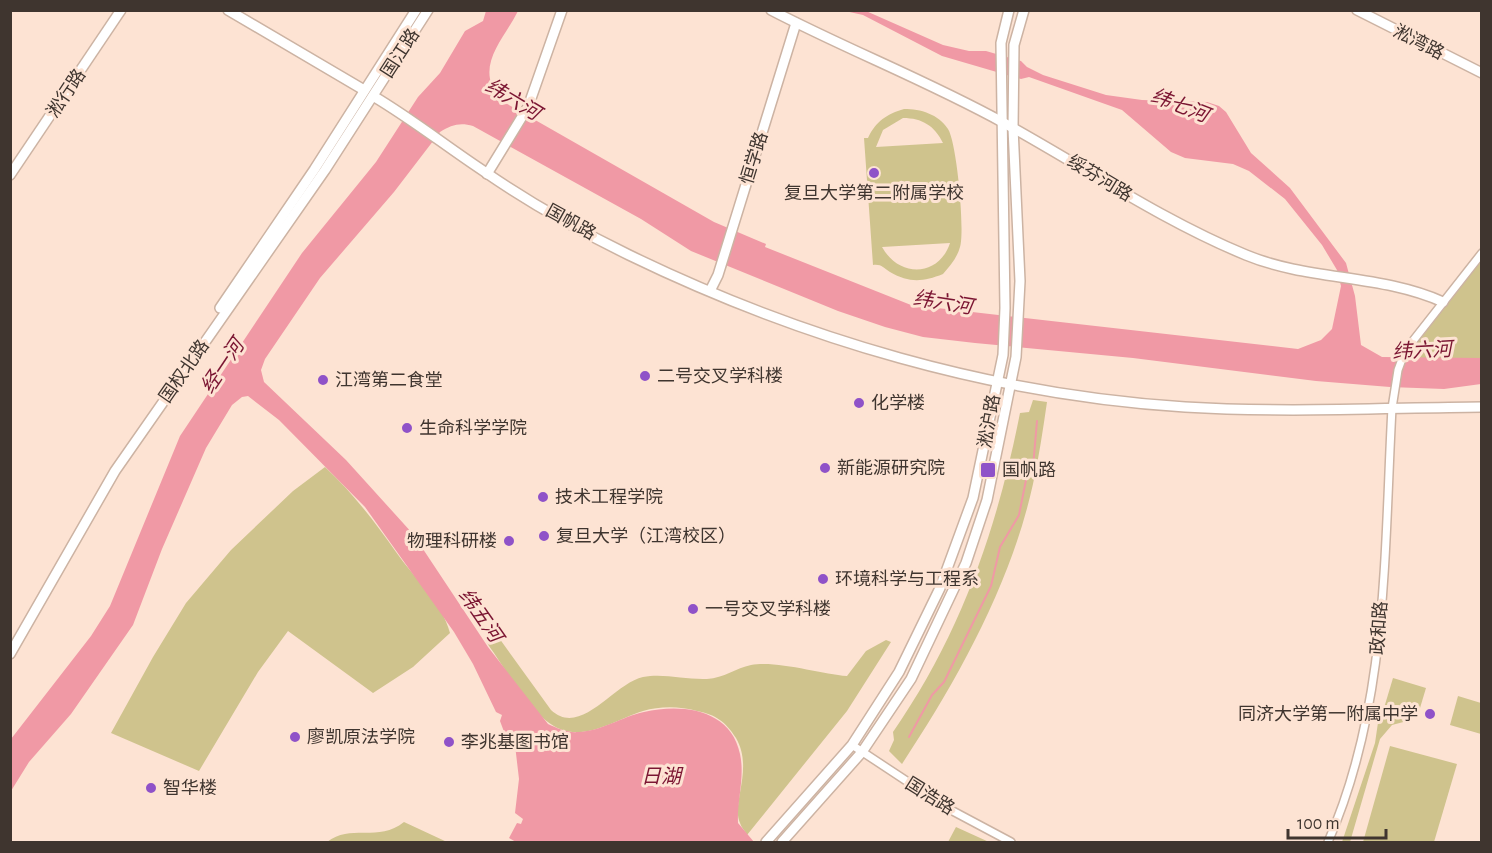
<svg xmlns="http://www.w3.org/2000/svg" width="1492" height="853" font-family="'Alegreya Sans','Noto Sans SC',sans-serif">
  <style>
    .green { fill: #cfc38d; fill-rule: evenodd }
    .water { fill: #f099a5 }
    .lines { fill: none; stroke-linecap: round; stroke-linejoin: round }
    .stream { stroke: #f099a5; stroke-width: 2 }
    .street-casing { stroke: #ccb3a3; stroke-width: 10 }
    .secondary-casing { stroke: #ccb3a3; stroke-width: 12 }
    .street { stroke: #fff; stroke-width: 7 }
    .secondary { stroke: #fff; stroke-width: 9 }
    .poi-dot { fill: #8f52c8; stroke: #fde3d3; stroke-width: 2 }
    .labels { text-anchor: middle; stroke-width: 6; stroke-linejoin: round; paint-order: stroke }
    .street-label { font-size: 18px; fill: #3f352f; stroke: #fde3d3 }
    .poi-label { font-size: 18px; fill: #3f352f; stroke: #fde3d3; text-anchor: start }
    .water-label { font-size: 20px; font-style: italic; fill: #7b1532; stroke: #fde3d3 }
  </style>
  <rect width="100%" height="100%" fill="#fde3d3"/>
  <g class="green">
    <path d="M904 109C921 109 938 114 948 129 957 143 965 232 960 247 957 258 950 266 943 274 923 282 909 283 890 272 883 268 882 264 873 265L864 138H868C876 121 887 114 904 109ZM903 118C922 118 935 126 943 143L876 147 883 130ZM950 243C939 277 899 278 882 247Z"/>
    <path d="M1481 261V358L1410 359V352Z"/>
    <path d="M1033 400 1047 402C1043 429 1039 457 1033 484 1011 584 958 679 902 764L889 751 894 740 893 732C961 634 997 529 1020 413L1029 412Z"/>
    <path d="M325 467C353 493 374 521 396 552 414 578 442 602 450 633L413 667 373 693 288 631 258 672 199 771 111 733 153 657 186 603 231 550 293 491Z"/>
    <path d="M494 631 551 710C581 738 614 683 643 677 664 673 686 680 707 679 724 678 736 668 751 665 776 660 821 674 847 676L866 651 886 640 891 642 847 711 747 835C745 831 741 827 740 823 731 803 754 769 736 738 725 721 716 715 697 711 679 706 660 706 643 711 617 719 588 740 560 729 533 719 506 669 489 646L484 638Z"/>
    <path d="M1393 678 1426 688 1417 718 1384 708Z"/>
    <path d="M1458 696 1481 703V734L1450 725Z"/>
    <path d="M1380 709 1410 717 1411 720 1392 725 1380 739 1350 842H1342L1375 743Z"/>
    <path d="M1390 746 1457 764 1434 842H1363Z"/>
    <path d="M404 822 447 842H327C352 823 378 843 404 822Z"/>
    <path d="M956 827 989 842H948Z"/>
  </g>
  <path class="water" d="M486 11H518C503 41 472 68 502 101L714 222 766 244 765 247 911 305 1298 349 1321 340 1332 329 1341 286 1337 270 1322 245 1285 199 1249 171 1233 164 1185 158 1171 152 1122 110 1029 77 1021 79 942 56 863 15 845 11H866L943 45 969 51H986L1021 61 1027 67 1043 75 1106 95 1142 100 1207 102 1219 106 1226 112 1251 153 1290 188 1346 263 1355 296 1361 345 1382 357 1481 358V384L1444 389 1390 387 1316 381 1133 358 975 343 923 337 885 327 838 311 691 251 641 219 473 126C460 122 451 125 440 132L394 192 320 278 265 359 261 370 264 382 346 460 413 534 488 647 548 724C557 728 567 733 578 732 602 731 621 717 644 712 682 703 731 709 740 754 745 777 737 800 738 823L754 842H516L509 838 517 823 521 824 523 819 515 813 519 779 515 745 511 746 509 737H506L500 721 502 715 496 712 473 664 454 632 365 507 279 420 248 396 242 397 232 405 206 448 162 549 133 625 71 714 29 762 11 791V739L91 636 110 606 180 436 302 253 376 162 418 97 440 73 465 31 483 21Z"/>
  <g class="lines">
    <path class="stream" d="M909 737 932 695 944 682 991 586 1000 547 1019 515 1026 480 1033 467 1037 421"/>
    <defs>
      <g id="street">
        <path d="M852 745 949 809 1011 842"/>
        <path d="M1328 842C1388 706 1384 554 1392 408L1398 370 1405 351 1482 253"/>
      </g>
      <g id="secondary">
        <path d="M228 10 364 90"/>
        <path d="M771 10C848 50 928 81 1004 123 1084 167 1161 220 1246 255 1309 281 1381 274 1443 302"/>
        <path d="M1357 10 1482 73"/>
        <path d="M373 96C412 119 447 147 485 172 530 203 580 231 629 255 802 339 993 395 1185 407 1284 413 1383 408 1482 407"/>
        <path d="M487 174 528 107 562 10"/>
        <path d="M10 175 121 10"/>
        <path d="M710 291 718 275 796 23"/>
        <path d="M220 308 314 170 416 10"/>
        <path d="M10 654 115 471 325 170 428 10"/>
        <path d="M766 842 852 745 899 672 940 588 973 498 1003 355 1005 308 1001 43 1009 10"/>
        <path d="M782 842 862 752 911 679 966 563 987 500 1016 357 1020 281 1013 128 1014 45 1024 10"/>
      </g>
    </defs>
    <use href="#street" class="street-casing"/>
    <use href="#secondary" class="secondary-casing"/>
    <use href="#street" class="street"/>
    <use href="#secondary" class="secondary"/>
  </g>
  <g class="poi-dot">
    <circle cx="874" cy="173" r="6"/>
    <circle cx="645" cy="376" r="6"/>
    <circle cx="323" cy="380" r="6"/>
    <circle cx="859" cy="403" r="6"/>
    <circle cx="407" cy="428" r="6"/>
    <circle cx="825" cy="468" r="6"/>
    <rect x="980" y="462" width="16" height="16" rx="3"/>
    <circle cx="543" cy="497" r="6"/>
    <circle cx="544" cy="536" r="6"/>
    <circle cx="509" cy="541" r="6"/>
    <circle cx="823" cy="579" r="6"/>
    <circle cx="693" cy="609" r="6"/>
    <circle cx="1430" cy="714" r="6"/>
    <circle cx="295" cy="737" r="6"/>
    <circle cx="449" cy="742" r="6"/>
    <circle cx="151" cy="788" r="6"/>
  </g>
  <g class="labels">
    <g class="street-label">
      <text transform="translate(1419 42) rotate(27)" y="6">淞湾路</text>
      <text transform="translate(400 53) rotate(-57)" y="6">国江路</text>
      <text transform="translate(66 93) rotate(-56)" y="6">淞行路</text>
      <text transform="translate(754 158) rotate(-73)" y="6">恒学路</text>
      <text transform="translate(1100 178) rotate(31)" y="6">绥芬河路</text>
      <text transform="translate(571 222) rotate(29)" y="6">国帆路</text>
      <text transform="translate(184 371) rotate(-55)" y="6">国权北路</text>
      <text transform="translate(989 421) rotate(-80)" y="6">淞沪路</text>
      <text transform="translate(1379 628) rotate(-86)" y="6">政和路</text>
      <text transform="translate(930 796) rotate(32)" y="6">国浩路</text>
    </g>
    <g class="poi-label">
      <text x="874" y="199" text-anchor="middle">复旦大学第二附属学校</text>
      <text x="657" y="382">二号交叉学科楼</text>
      <text x="335" y="386">江湾第二食堂</text>
      <text x="871" y="409">化学楼</text>
      <text x="419" y="434">生命科学学院</text>
      <text x="837" y="474">新能源研究院</text>
      <text x="1002" y="476">国帆路</text>
      <text x="555" y="503">技术工程学院</text>
      <text x="556" y="542">复旦大学（江湾校区）</text>
      <text x="497" y="547" text-anchor="end">物理科研楼</text>
      <text x="835" y="585">环境科学与工程系</text>
      <text x="705" y="615">一号交叉学科楼</text>
      <text x="1418" y="720" text-anchor="end">同济大学第一附属中学</text>
      <text x="307" y="743">廖凯原法学院</text>
      <text x="461" y="748">李兆基图书馆</text>
      <text x="163" y="794">智华楼</text>
    </g>
    <g class="water-label">
      <text transform="translate(513 99) rotate(31)" y="7">纬六河</text>
      <text transform="translate(1180 105) rotate(21)" y="7">纬七河</text>
      <text transform="translate(943 302) rotate(9)" y="7">纬六河</text>
      <text transform="translate(1422 350) rotate(-3)" y="7">纬六河</text>
      <text transform="translate(222 366) rotate(-56)" y="7">经一河</text>
      <text transform="translate(481 615) rotate(55)" y="7">纬五河</text>
      <text x="661" y="783">日湖</text>
    </g>
  </g>
  <rect width="1492" height="853" fill="none" stroke="#3f352f" stroke-width="24"/>
  <path d="M1288 829v9h98v-9" fill="none" stroke="#3f352f" stroke-width="3"/>
  <text x="1297" y="829" font-size="18" fill="#3f352f" stroke="#fde3d3" stroke-width="4.5" paint-order="stroke">100 m</text>
</svg>
